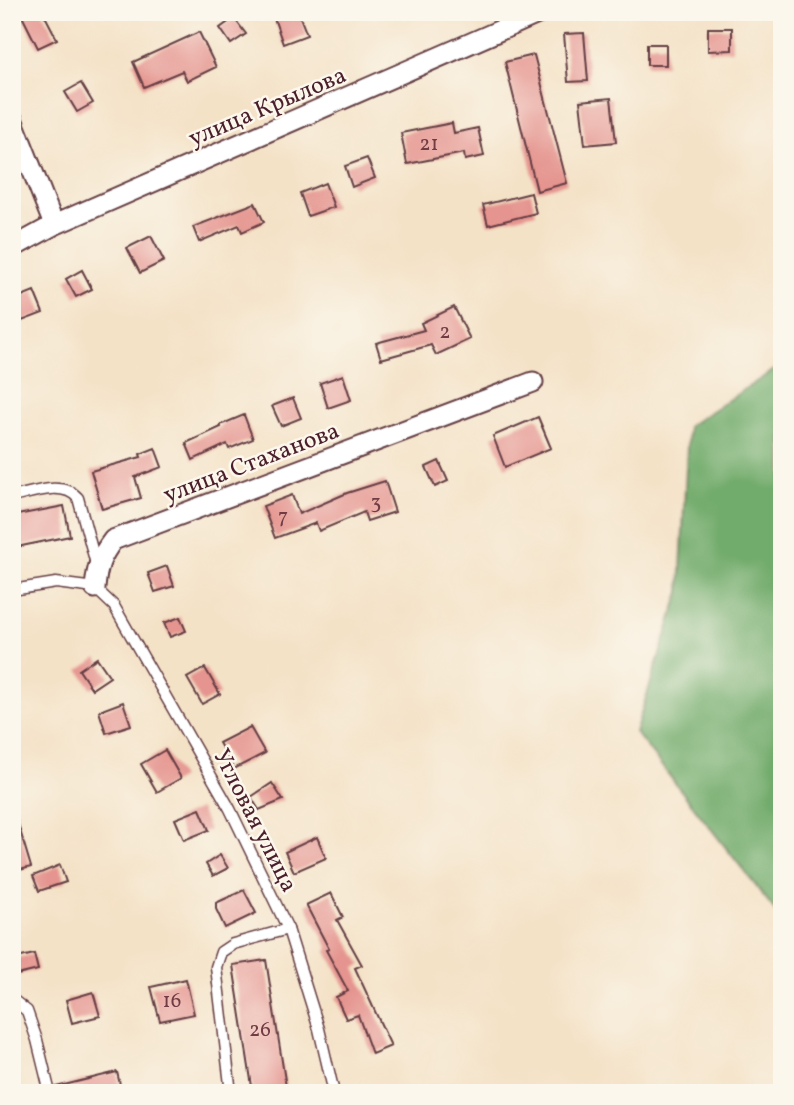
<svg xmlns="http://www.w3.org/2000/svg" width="794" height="1105" font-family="Vollkorn,serif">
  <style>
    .forest { fill: #72ac6c; stroke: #5e664c; stroke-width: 2 }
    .building { fill: #e5948f }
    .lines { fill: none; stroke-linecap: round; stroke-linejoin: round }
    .service-casing { stroke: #643c42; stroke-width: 13 }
    .minor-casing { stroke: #643c42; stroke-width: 23 }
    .service { stroke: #fff; stroke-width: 10 }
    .minor { stroke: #fff; stroke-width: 19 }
    .labels { text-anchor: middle; stroke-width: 5; stroke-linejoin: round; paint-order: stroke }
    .number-label { font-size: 21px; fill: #713c44 }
    .street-label { font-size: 24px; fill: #4a1f2b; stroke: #fbf7ec }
  </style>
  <rect width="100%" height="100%" fill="#fbf7ec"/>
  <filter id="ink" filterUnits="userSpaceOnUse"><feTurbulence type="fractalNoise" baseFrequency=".0143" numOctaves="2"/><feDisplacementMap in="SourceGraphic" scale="14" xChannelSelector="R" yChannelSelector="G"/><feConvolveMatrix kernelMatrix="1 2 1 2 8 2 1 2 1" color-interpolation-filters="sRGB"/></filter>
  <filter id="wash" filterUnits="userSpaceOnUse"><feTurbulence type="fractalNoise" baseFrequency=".00686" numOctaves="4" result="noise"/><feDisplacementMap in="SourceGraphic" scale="28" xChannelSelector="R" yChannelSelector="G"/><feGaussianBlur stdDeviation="1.57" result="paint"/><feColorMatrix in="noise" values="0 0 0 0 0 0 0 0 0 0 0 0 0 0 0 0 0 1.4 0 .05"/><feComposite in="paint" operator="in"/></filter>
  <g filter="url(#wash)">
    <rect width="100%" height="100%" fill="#f4e2c7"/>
    <path class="forest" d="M782 365V919L635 732 680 592 688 426Z"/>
    <g id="blocks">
      <g class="building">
        <path d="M20 12H43L57 39 38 48Z"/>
        <path d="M281 12H298L307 35 283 44 273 15Z"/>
        <path d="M234 18 246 34 231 44 220 28Z"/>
        <path d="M708 28H732V50L708 51Z"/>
        <path d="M199 32 216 67 187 81 182 71 144 87 133 62Z"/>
        <path d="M584 33 588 81 568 82 564 34Z"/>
        <rect x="647" y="44" width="19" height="21"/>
        <path d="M534 55 567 183 537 191 505 62Z"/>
        <path d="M81 83 93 103 77 112 65 92Z"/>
        <path d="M611 98 616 142 585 145 580 101Z"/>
        <path d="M452 123 454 133 478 128 484 156 465 160 464 153 407 164 401 133Z"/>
        <path d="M367 158 375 178 352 187 345 166Z"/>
        <path d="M325 183 334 207 308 216 300 193Z"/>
        <path d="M531 193 536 213 488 225 483 205Z"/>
        <path d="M255 203 264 222 242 232 239 225 199 242 193 227Z"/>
        <path d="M151 236 164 261 140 273 127 248Z"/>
        <path d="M82 270 92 289 76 297 66 279Z"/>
        <path d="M34 291 43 313 22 321 14 299Z"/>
        <path d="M454 307 470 339 436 355 431 345 381 359 376 343 424 330 421 323Z"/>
        <path d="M343 375 351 400 328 408 320 383Z"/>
        <path d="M293 398 301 418 281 426 272 406Z"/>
        <path d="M244 415 253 439 229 449 227 444 193 460 186 443 221 427 220 425Z"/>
        <path d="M538 417 551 448 505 467 493 436Z"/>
        <path d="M155 448 162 467 135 477 141 498 102 509 91 471 141 457 140 454Z"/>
        <path d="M439 461 448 481 435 487 426 467Z"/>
        <path d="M385 481 395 512 367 521 364 512 319 531 316 523 275 538 263 506 292 495 299 514 347 493Z"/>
        <path d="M64 506 70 536 12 548V516Z"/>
        <path d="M167 566 174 586 155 592 148 573Z"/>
        <path d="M180 617 186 631 170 637 164 623Z"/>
        <path d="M97 658 110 677 92 689 79 670Z"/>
        <path d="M205 668 220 694 202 704 187 678Z"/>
        <path d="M123 702 131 725 106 733 99 711Z"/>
        <path d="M250 727 265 753 234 769 219 743Z"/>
        <path d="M165 750 181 778 157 792 141 764Z"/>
        <path d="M272 783 283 800 259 810 251 797Z"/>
        <path d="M200 809 209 830 184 840 175 819Z"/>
        <path d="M12 817H16L31 867 12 872Z"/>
        <path d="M317 837 326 858 294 872 285 852Z"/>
        <path d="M220 855 228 868 213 876 206 864Z"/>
        <path d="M60 865 66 882 39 891 33 876Z"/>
        <path d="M244 890 256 913 225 928 216 909V903Z"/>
        <path d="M331 893 343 917 337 920 362 965 355 968 391 1046 372 1054 358 1015 346 1019 336 997 348 991 326 950 329 949 306 905Z"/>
        <path d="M34 954 38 970 17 975 13 959Z"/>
        <path d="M266 960 287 1093H253L233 965Z"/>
        <path d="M186 979 194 1014 160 1021 151 987Z"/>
        <path d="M93 992 100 1016 72 1023 66 1000Z"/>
        <path d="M117 1072 122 1093H57L56 1087Z"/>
      </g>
    </g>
  </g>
  <g filter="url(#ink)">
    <use href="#blocks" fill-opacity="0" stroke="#643c42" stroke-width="2"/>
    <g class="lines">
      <defs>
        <g id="service">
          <path d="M12 497C32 493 63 480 78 498L96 564"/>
          <path d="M12 590 56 583 95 588 114 606 230 809 288 929 319 1029 334 1093"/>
          <path d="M12 999 27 1011 37 1040 50 1093"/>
          <path d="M231 1093 216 967 221 952 233 944 288 929"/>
        </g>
        <g id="minor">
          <path d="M12 119 54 225"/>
          <path d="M12 248 54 225 542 12"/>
          <path d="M95 588C97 567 100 557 113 540L533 382"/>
        </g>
      </defs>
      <use href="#service" class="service-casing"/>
      <use href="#minor" class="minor-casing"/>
      <use href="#service" class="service"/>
      <use href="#minor" class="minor"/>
    </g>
  </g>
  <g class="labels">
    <g class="number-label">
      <text x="429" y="150">21</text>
      <text x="445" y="338">2</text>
      <text x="376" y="508">3</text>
      <text x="283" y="523">7</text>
      <text x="172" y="1007">16</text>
      <text x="260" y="1036">26</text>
    </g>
    <g class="street-label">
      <text transform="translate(267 106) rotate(-23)" y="8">улица Крылова</text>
      <text transform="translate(251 462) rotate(-21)" y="8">улица Стаханова</text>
      <text transform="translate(256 820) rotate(63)" y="8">Угловая улица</text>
    </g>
  </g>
  <rect width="794" height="1105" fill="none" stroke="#fbf7ec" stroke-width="42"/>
</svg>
